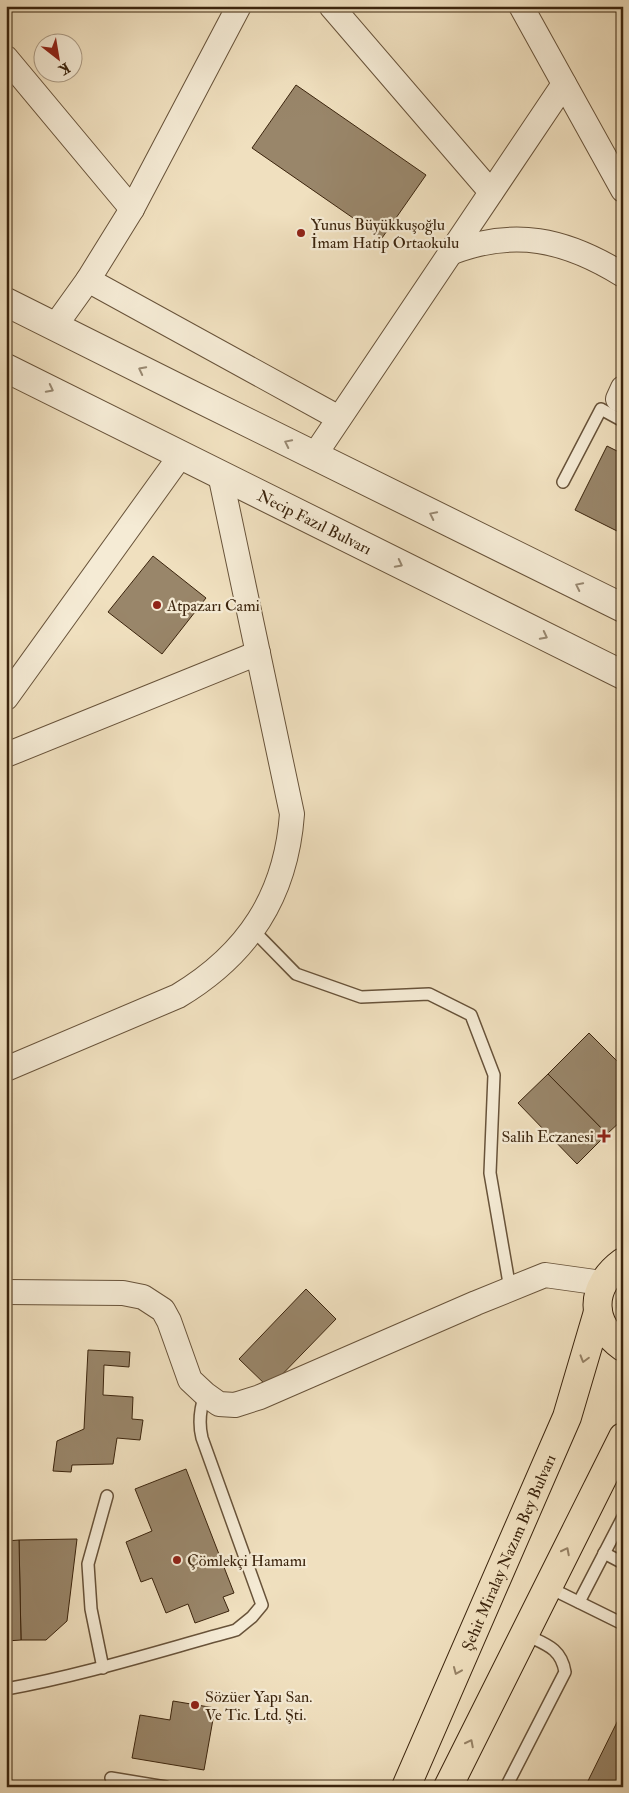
<svg xmlns="http://www.w3.org/2000/svg" width="629" height="1793" font-family="'IM FELL Double Pica',serif">
  <style>
    .green { fill: #d1c0a1; stroke: #867257 }
    .building { fill: #99866a; stroke: #3b240d }
    .lines { fill: none; stroke-linecap: round; stroke-linejoin: round }
    .service-casing { stroke: #68533a; stroke-width: 14 }
    .minor-casing { stroke: #68533a; stroke-width: 26 }
    .tertiary-casing { stroke: #68533a; stroke-width: 30 }
    .primary-casing { stroke: #3b240d; stroke-width: 30 }
    .service { stroke: #f5ebd5; stroke-width: 11 }
    .minor { stroke: #f5ebd5; stroke-width: 24 }
    .tertiary { stroke: #f5ebd5; stroke-width: 28 }
    .primary { stroke: #f0e0bf; stroke-width: 28 }
    .oneway { stroke: #988871 }
    .oneway2 { stroke: #968266 }
    .poi-dot { fill: #8f2418; stroke: #f5ebd5; stroke-width: 2 }
    .labels { text-anchor: middle; stroke-width: 4.5; stroke-linejoin: round; paint-order: stroke }
    .poi-label { font-size: 16px; fill: #3b240d; stroke: #f5ebd5; text-anchor: start }
    .street-label { font-size: 16px; fill: #3b240d; stroke: #f5ebd5 }
  </style>
  <rect width="100%" height="100%" fill="#f0e0bf"/>
  <filter id="stains"><feTurbulence type="fractalNoise" baseFrequency=".004" numOctaves="4"/><feColorMatrix values="0 0 0 0 .2 0 0 0 0 .09 0 0 0 0 .02 0 0 0 .5 -.17"/></filter>
  <radialGradient id="worn" r=".72"><stop offset=".6" stop-color="#630" stop-opacity="0"/><stop offset="1" stop-color="#630" stop-opacity=".3"/></radialGradient>
  <path class="green" d="M623 1287V1323C615 1311 614 1298 623 1287Z"/>
  <g class="building">
    <path d="M296 85 426 175 382 238 252 148Z"/>
    <path d="M607 446 623 454V534L575 510Z"/>
    <path d="M153 556 206 598 162 654 108 612Z"/>
    <path d="M589 1033 623 1067V1119L607 1134 548 1074Z"/>
    <path d="M548 1074 607 1134 577 1164 518 1103Z"/>
    <path d="M306 1289 336 1319 269 1388 239 1359Z"/>
    <path d="M88 1350 130 1352 129 1367 104 1365 103 1395 133 1397 132 1419 143 1420 140 1440 117 1438 113 1464 72 1465 71 1472 53 1471 57 1441 84 1429Z"/>
    <path d="M186 1469 234 1593 223 1597 229 1611 195 1623 188 1604 166 1613 152 1578 141 1582 126 1542 152 1531 135 1489Z"/>
    <path d="M77 1539 67 1621 46 1640H21L19 1540Z"/>
    <path d="M19 1540 21 1640 6 1641V1541Z"/>
    <path d="M173 1701 215 1708 204 1770 132 1758 140 1715 170 1720Z"/>
    <path d="M623 1710V1787H585Z"/>
  </g>
  <g class="lines">
    <defs>
      <g id="service">
        <path d="M563 482 601 409 623 421"/>
        <path d="M253 930 296 974 361 997 429 994 471 1015 494 1075 490 1173 510 1289"/>
        <path d="M604 1553 623 1563"/>
        <path d="M548 1587 623 1624"/>
        <path d="M579 1602 623 1517"/>
        <path d="M103 1668 91 1609 88 1564 107 1496"/>
        <path d="M6 1689C84 1675 159 1651 236 1630L252 1617 262 1605 202 1438C198 1422 200 1409 205 1394"/>
        <path d="M111 1778 166 1787"/>
        <path d="M506 1787 565 1672C561 1647 544 1644 524 1634"/>
      </g>
      <g id="minor">
        <path d="M331 6 491 192"/>
        <path d="M521 6 623 190"/>
        <path d="M6 58 132 209"/>
        <path d="M450 253C514 228 565 239 623 275"/>
        <path d="M88 280 339 418"/>
        <path d="M55 326 88 280 132 209 239 6"/>
        <path d="M623 388 618 399 623 401"/>
        <path d="M314 456 564 84"/>
        <path d="M6 698 181 455"/>
        <path d="M6 755 258 653"/>
        <path d="M6 1069 178 996C248 954 286 896 292 814L220 474"/>
        <path d="M6 1292 123 1293 143 1297 163 1310 169 1321 190 1380 205 1394 219 1404 235 1405 260 1397 476 1303 545 1275 602 1283"/>
      </g>
      <g id="tertiary">
        <path d="M6 302 190 394 623 608"/>
        <path id="s1" d="M6 368 623 675"/>
      </g>
      <g id="primary">
        <path d="M623 1262C589 1287 589 1323 623 1347"/>
        <path id="s2" d="M406 1787 567 1417 598 1312"/>
        <path d="M448 1787 623 1437"/>
      </g>
    </defs>
    <use href="#service" class="service-casing"/>
    <use href="#minor" class="minor-casing"/>
    <use href="#tertiary" class="tertiary-casing"/>
    <use href="#primary" class="primary-casing"/>
    <use href="#service" class="service"/>
    <use href="#minor" class="minor"/>
    <use href="#tertiary" class="tertiary"/>
    <use href="#primary" class="primary"/>
  </g>
  <defs><path id="oneway-chevron" d="M-2-3.5L2.5 0L-2 3.5" fill="none" stroke-width="1.6" stroke-linecap="round" stroke-linejoin="round" transform="scale(1.25)"/></defs>
  <g class="oneway">
    <use href="#oneway-chevron" transform="translate(142 370) rotate(-153)"/>
    <use href="#oneway-chevron" transform="translate(50 389) rotate(27)"/>
    <use href="#oneway-chevron" transform="translate(288 443) rotate(-154)"/>
    <use href="#oneway-chevron" transform="translate(433 515) rotate(-154)"/>
    <use href="#oneway-chevron" transform="translate(399 564) rotate(27)"/>
    <use href="#oneway-chevron" transform="translate(579 586) rotate(-154)"/>
    <use href="#oneway-chevron" transform="translate(544 636) rotate(27)"/>
  </g>
  <g class="oneway2">
    <use href="#oneway-chevron" transform="translate(584 1359) rotate(106)"/>
    <use href="#oneway-chevron" transform="translate(566 1551) rotate(-63)"/>
    <use href="#oneway-chevron" transform="translate(457 1671) rotate(113)"/>
    <use href="#oneway-chevron" transform="translate(470 1743) rotate(-63)"/>
  </g>
  <g class="poi-dot">
    <circle cx="301" cy="233" r="5"/>
    <circle cx="157" cy="605" r="5"/>
    <path d="M601.5 1128.5h5v5h5v5h-5v5h-5v-5h-5v-5h5z"/>
    <circle cx="177" cy="1560" r="5"/>
    <circle cx="195" cy="1705" r="5"/>
  </g>
  <g class="labels">
    <g class="poi-label">
      <text x="311" y="230">Yunus Büyükkuşoğlu<tspan x="311" dy="18">İmam Hatip Ortaokulu</tspan></text>
      <text x="167" y="611">Atpazarı Cami</text>
      <text x="594" y="1142" text-anchor="end">Salih Eczanesi</text>
      <text x="187" y="1566">Çömlekçi Hamamı</text>
      <text x="205" y="1702">Sözüer Yapı San.<tspan x="205" dy="18">Ve Tic. Ltd. Şti.</tspan></text>
    </g>
    <g class="street-label">
      <text dy="6" stroke="none"><textPath href="#s1" startOffset="345">Necip Fazıl Bulvarı</textPath></text>
      <text dy="6" stroke="none"><textPath href="#s2" startOffset="256">Şehit Miralay Nazım Bey Bulvarı</textPath></text>
    </g>
  </g>
  <rect width="629" height="1793" fill="none" stroke="#f0e0bf" stroke-width="25"/>
  <rect x="8" y="8" width="614" height="1778" fill="none" stroke="#3b240d" stroke-width="2.5"/>
  <rect x="12" y="12" width="604" height="1768" fill="none" stroke="#3b240d"/>
  <g transform="translate(58 58) rotate(149)"><circle r="24" fill="#f5ebd5" stroke="#ab9b85"/>
  <path d="M0-4L9 19L0 12L-9 19Z" fill="#8f2418"/>
  <text y="-8" font-size="14" font-weight="bold" text-anchor="middle" fill="#3b240d">K</text>
  </g>
  <rect width="100%" height="100%" filter="url(#stains)"/>
  <rect width="100%" height="100%" fill="url(#worn)"/>
</svg>
